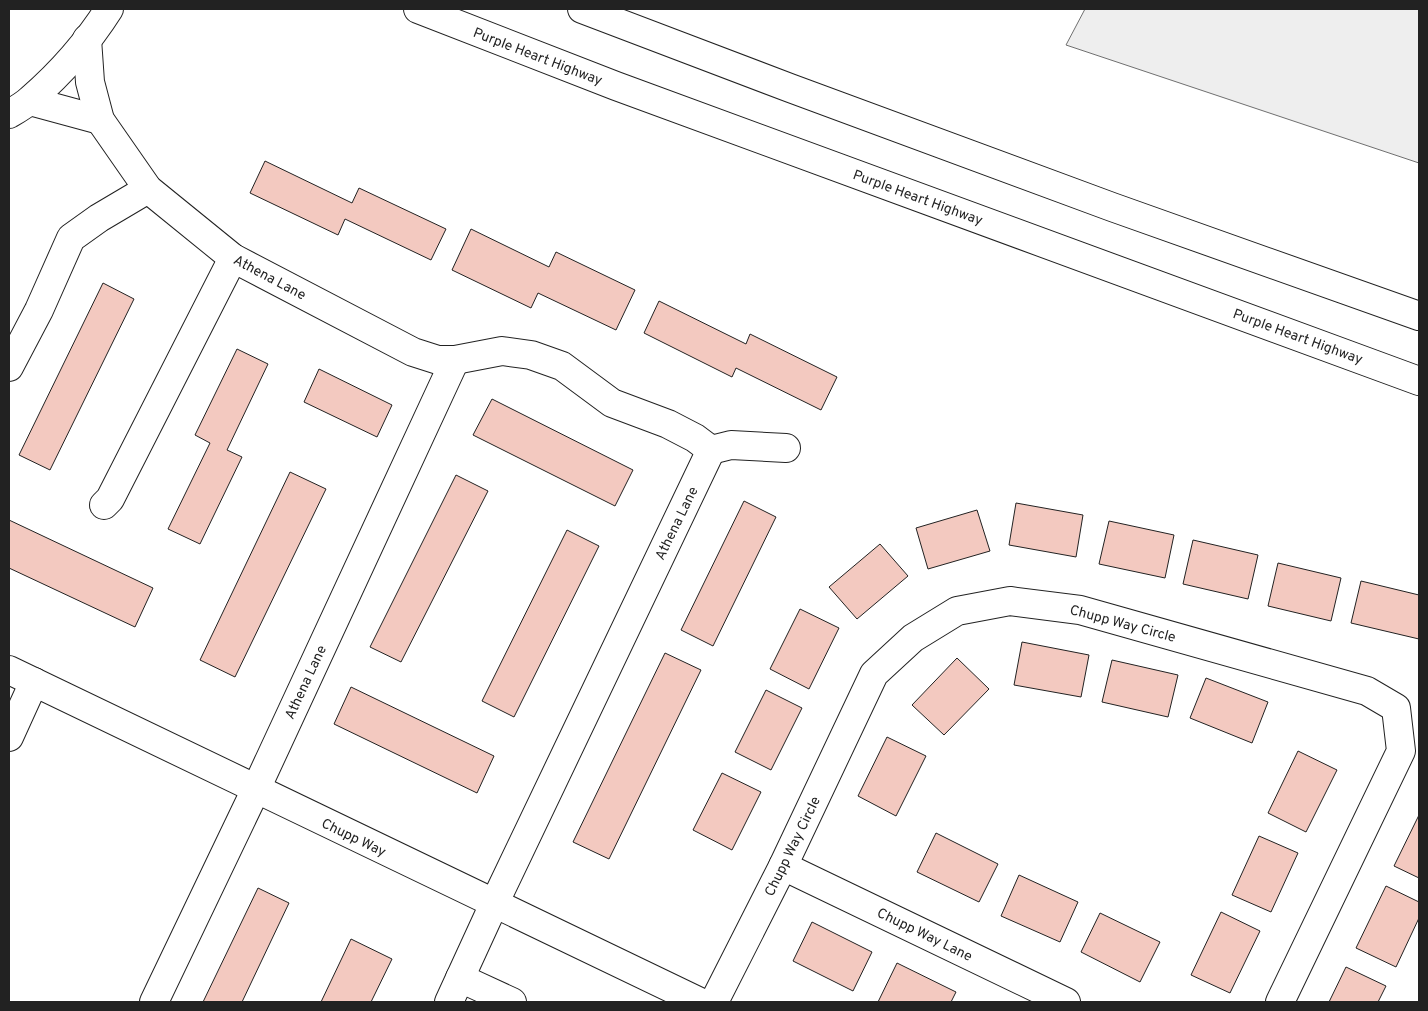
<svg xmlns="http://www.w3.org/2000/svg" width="1428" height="1011" font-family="Overpass,sans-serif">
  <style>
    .green { fill: #eee; stroke: #6f6f6f }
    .building { fill: #f3c9c0; stroke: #222 }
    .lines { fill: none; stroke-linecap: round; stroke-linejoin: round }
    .minor-casing { stroke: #222; stroke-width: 30 }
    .highway-casing { stroke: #222; stroke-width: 30 }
    .minor { stroke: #fff; stroke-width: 28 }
    .highway { stroke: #fff; stroke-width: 28 }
    .labels { text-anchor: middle; stroke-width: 4; stroke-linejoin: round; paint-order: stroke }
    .street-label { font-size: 14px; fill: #222; stroke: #fff }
  </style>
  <rect width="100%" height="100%" fill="#fff"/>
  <path class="green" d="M1085 9H1419V163L1066 45Z"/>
  <g class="building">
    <path d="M265 161 352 203 359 188 446 229 431 260 345 219 338 235 250 193Z"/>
    <path d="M471 229 549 267 556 252 635 290 616 330 538 293 531 308 452 270Z"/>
    <path d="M103 283 134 299 50 470 19 455Z"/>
    <path d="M659 301 746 344 750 334 837 377 821 410 736 368 732 377 644 333Z"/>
    <path d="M237 349 268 364 227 450 242 457 200 544 168 529 210 443 195 435Z"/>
    <path d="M319 369 392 405 377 437 304 402Z"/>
    <path d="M492 399 633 470 615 506 473 435Z"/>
    <path d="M290 472 326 489 235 677 200 660Z"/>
    <path d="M456 475 488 491 401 662 370 647Z"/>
    <path d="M744 501 776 517 713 646 681 630Z"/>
    <path d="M1016 503 1083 515 1076 557 1009 545Z"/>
    <path d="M977 510 990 551 928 569 916 528Z"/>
    <path d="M9 520 153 588 135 627 9 568Z"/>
    <path d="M1109 521 1174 535 1165 578 1099 564Z"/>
    <path d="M567 530 599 546 514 717 482 701Z"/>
    <path d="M1193 540 1258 555 1248 599 1183 584Z"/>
    <path d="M880 544 908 576 857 619 829 587Z"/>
    <path d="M1278 563 1341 578 1331 621 1268 606Z"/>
    <path d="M1361 581 1419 595V639L1351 623Z"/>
    <path d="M800 609 839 628 809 689 770 669Z"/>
    <path d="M1022 642 1089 655 1081 697 1014 685Z"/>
    <path d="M665 653 701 670 609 859 573 842Z"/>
    <path d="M957 658 989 689 944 735 912 705Z"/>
    <path d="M1112 660 1178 675 1168 717 1102 702Z"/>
    <path d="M1206 678 1268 702 1252 743 1190 718Z"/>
    <path d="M351 687 494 756 477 793 334 724Z"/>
    <path d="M766 690 802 708 771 770 735 752Z"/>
    <path d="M887 737 926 756 896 816 858 796Z"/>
    <path d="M1298 751 1337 770 1306 832 1268 813Z"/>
    <path d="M722 773 761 792 732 850 693 830Z"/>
    <path d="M1419 815V878L1394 866Z"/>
    <path d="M936 833 998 864 979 902 917 872Z"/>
    <path d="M1259 836 1298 853 1271 912 1232 895Z"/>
    <path d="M1019 875 1078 902 1060 942 1001 916Z"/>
    <path d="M1386 886 1419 902V918L1396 967 1356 948Z"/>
    <path d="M258 888 289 903 242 1002H203Z"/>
    <path d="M1221 912 1260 931 1230 993 1191 975Z"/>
    <path d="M1100 913 1160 942 1140 982 1081 952Z"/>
    <path d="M812 922 872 952 853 991 793 961Z"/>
    <path d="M351 939 392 959 371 1002H321Z"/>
    <path d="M897 963 956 992 951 1002H878Z"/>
    <path d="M1346 967 1386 986 1378 1002H1329Z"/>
  </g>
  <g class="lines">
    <defs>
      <g id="minor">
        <path d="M87 39 90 82 100 120 148 189 233 258 413 352 438 360H455L502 351 531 355 562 366 612 403 668 424 695 438 711 450 731 445 786 448"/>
        <path d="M30 101 100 120"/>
        <path d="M9 114C16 110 25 105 31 99 61 73 88 42 109 9"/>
        <path d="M9 367 39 310 71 238 99 218 148 189"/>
        <path d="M104 505 110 499 233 258"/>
        <path d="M9 670 700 1002"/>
        <path d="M9 737 34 682"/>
        <path d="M783 866 1066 1002"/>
        <path d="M460 978 512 1002"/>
        <path d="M154 1002 256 789 455 360"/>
        <path d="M449 1002 494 904 711 450"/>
        <path d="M714 1002 783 866 874 674 913 638 957 611 1010 601 1080 610 1367 691 1396 708 1401 751 1280 1002"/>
      </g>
      <g id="highway">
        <path d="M418 9 616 86 1419 381"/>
        <path d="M582 9 790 88 1112 207 1419 316"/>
      </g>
    </defs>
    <use href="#minor" class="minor-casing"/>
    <use href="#highway" class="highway-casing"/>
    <use href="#minor" class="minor"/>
    <use href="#highway" class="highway"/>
  </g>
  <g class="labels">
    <g class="street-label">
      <text transform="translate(538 56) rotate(21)" y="5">Purple Heart Highway</text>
      <text transform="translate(918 197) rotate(20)" y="5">Purple Heart Highway</text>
      <text transform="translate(270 277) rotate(28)" y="5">Athena Lane</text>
      <text transform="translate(1298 336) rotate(20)" y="5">Purple Heart Highway</text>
      <text transform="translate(676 523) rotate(-64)" y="5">Athena Lane</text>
      <text transform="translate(1123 623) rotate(15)" y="5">Chupp Way Circle</text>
      <text transform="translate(305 682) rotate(-65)" y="5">Athena Lane</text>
      <text transform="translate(354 837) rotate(26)" y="5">Chupp Way</text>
      <text transform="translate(792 846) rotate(-64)" y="5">Chupp Way Circle</text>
      <text transform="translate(925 934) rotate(26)" y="5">Chupp Way Lane</text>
    </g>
  </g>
  <rect width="1428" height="1011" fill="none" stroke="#222222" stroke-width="20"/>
</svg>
